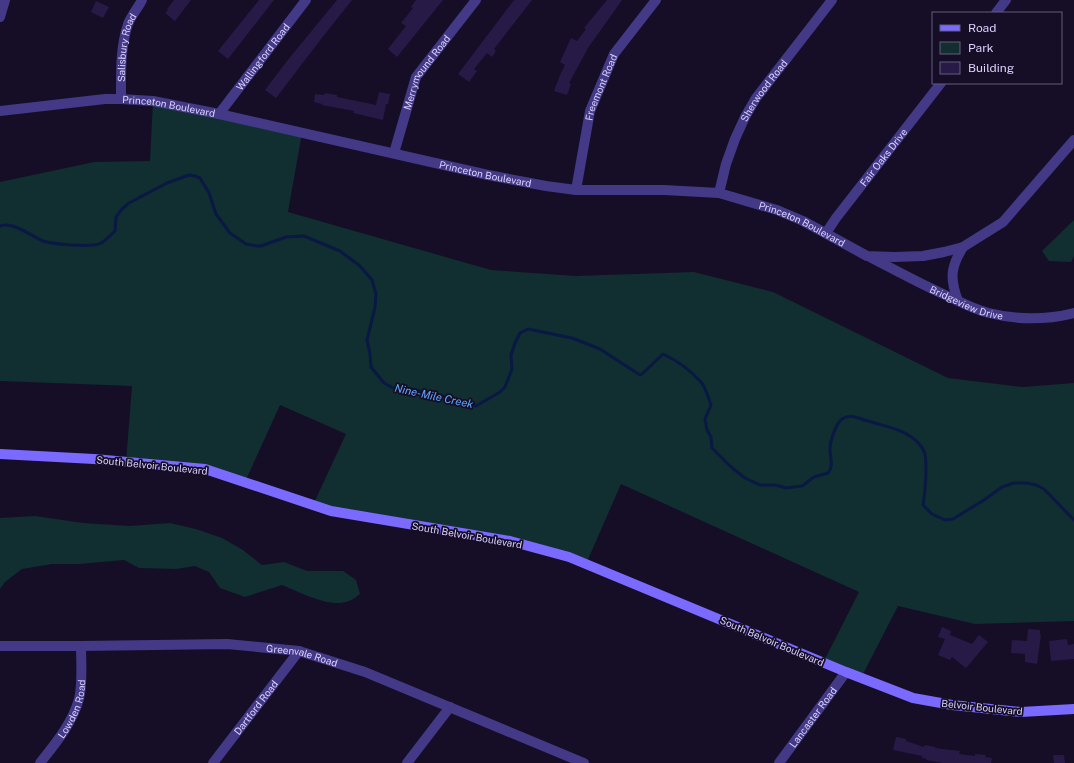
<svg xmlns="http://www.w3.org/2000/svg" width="1074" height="763" font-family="'Public Sans',sans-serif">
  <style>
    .green { fill: #112e30 }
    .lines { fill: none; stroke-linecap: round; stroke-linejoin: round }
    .stream { stroke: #091944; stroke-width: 3 }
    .building { fill: #271a47 }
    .street { stroke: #433986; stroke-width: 10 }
    .secondary { stroke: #7b6aff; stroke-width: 10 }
    .labels { text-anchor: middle; stroke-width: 3.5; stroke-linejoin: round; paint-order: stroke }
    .street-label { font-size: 10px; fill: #dcd3ff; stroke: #150e26 }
    .water-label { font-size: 11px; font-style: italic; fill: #61a8ff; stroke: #150e26 }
  </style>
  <rect width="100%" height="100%" fill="#150e26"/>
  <g class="green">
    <path d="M153 101 302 133 288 212 491 270 576 276 694 272 773 292 948 378 1023 387 1074 383V621L975 624 898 606 861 678 823 663 859 592 621 484 586 564 569 557 313 505 346 434 280 405 245 482 205 469 126 462 132 386 0 381V182L94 162 150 161Z"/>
    <path d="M1074 220V256L1071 262 1049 261 1042 251Z"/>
    <path d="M35 516 83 523 130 526 170 523 196 529 222 538 243 550 262 565 284 562 307 571H343L356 580 360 594C357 596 353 600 349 601 330 609 300 592 282 585L245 597 220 588 209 572 195 566 176 569 139 568 124 560 79 564H52L22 569 5 582 0 589V518Z"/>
  </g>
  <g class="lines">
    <path class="stream" d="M0 226C13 221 31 236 43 241 52 244 92 248 101 243 105 241 111 235 115 231L116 217 122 209 129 203 167 183 189 175 195 176 200 178 209 193 216 214 230 233 246 244 257 246H261L286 237 304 236 340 251 360 266 372 280 376 294 375 307 367 340 370 354 371 367 384 383 397 390 411 389 453 398 476 406 500 392 505 387 512 369 511 355 515 343 520 333 528 329 572 338 600 349 640 375 642 374 663 354C676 360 691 371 701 382 706 388 708 397 711 405L705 419 707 430 711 437 712 448 731 467 745 478 760 485H775L786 488 802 486 814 477 828 473C834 465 830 459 830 450 830 441 835 425 842 419 850 413 860 419 868 421 887 427 913 430 924 451 928 460 925 494 923 505L932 514 945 520 953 519 984 500 1002 487 1014 483H1027L1036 485 1044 489 1074 520"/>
  </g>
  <g class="building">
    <path d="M174 0H191L175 21 165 13 168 10 167 9Z"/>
    <path d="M259 0H274L228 59 218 51Z"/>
    <path d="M337 0H352L321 39 276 98 265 90 287 61Z"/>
    <path d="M416 0H443L397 57 389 50 388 49 406 26 401 23 413 8 411 7Z"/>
    <path d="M514 0H532L494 49 496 51 492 57 487 53 474 69 477 71 469 82 458 74Z"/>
    <path d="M607 0H622L588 48 569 83 571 84 567 95 554 91 560 75 565 65 560 62 571 38 577 41 586 29 584 28Z"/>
    <path d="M96 1 109 7 103 18 91 12Z"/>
    <path d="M379 92 390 94 388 104H386L383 120 353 113 354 111 322 105V104L314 102 315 94 324 95 325 93 337 95V97L376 105Z"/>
    <path d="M942 627 951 631 950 635 972 644 979 635 988 642 966 668 952 657 950 660 938 655 945 639 938 637Z"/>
    <path d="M1028 629 1040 630V635H1041L1037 664 1025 662V654L1011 653 1012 640 1027 641Z"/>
    <path d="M1067 639 1068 645 1074 644V659L1051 661 1049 641Z"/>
    <path d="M896 737 906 739V741L924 747 925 745 935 747V748L960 751 959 754 975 756V754L986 755 985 757 992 758 991 763H943L926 760 927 759 922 758V756L893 750Z"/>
    <path d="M1053 755H1064L1065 763H1054Z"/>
  </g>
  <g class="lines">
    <g class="street">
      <path d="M996 13 1006 0"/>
      <path d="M0 17 5 0"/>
      <path id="s1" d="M121 99C121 74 120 48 128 24 131 16 138 8 142 0"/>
      <path id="s2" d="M0 111 105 99H121L153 101 219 114 488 175 546 186 576 190H664L719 193 777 210 803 221 867 256 894 257 923 256 944 252 963 247 1003 222 1074 140"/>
      <path id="s3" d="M219 114 306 0"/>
      <path id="s4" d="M394 153 416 77 476 0"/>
      <path id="s5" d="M576 190 590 111 614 54 656 0"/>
      <path id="s6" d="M719 193 726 164 735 139 745 117 756 98 832 0"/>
      <path id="s7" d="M826 233 836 218 941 83"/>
      <path id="s8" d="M870 257C897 271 924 286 952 298 964 304 976 310 989 313 1017 320 1046 320 1074 313"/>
      <path d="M958 301C950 279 950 268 963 247"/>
      <path id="s9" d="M0 646H81L227 644 299 651 365 672 584 763"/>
      <path id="s10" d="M40 763C55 744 72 724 79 699 83 683 81 664 81 646"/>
      <path id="s11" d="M213 763 299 651"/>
      <path d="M407 763 450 707"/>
      <path id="s12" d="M779 763 846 672"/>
    </g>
    <path class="secondary" d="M0 454 94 459 205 469 331 511 510 541 569 557 846 672 913 698 952 705 1021 712 1074 709"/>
  </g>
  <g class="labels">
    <g class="street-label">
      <text dy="4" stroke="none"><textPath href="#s1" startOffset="52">Salisbury Road</textPath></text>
      <text dy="4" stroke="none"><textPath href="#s3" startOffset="72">Wallingford Road</textPath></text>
      <text dy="4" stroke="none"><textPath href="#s4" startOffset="88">Merrymound Road</textPath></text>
      <text dy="4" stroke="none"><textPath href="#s5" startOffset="106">Freemont Road</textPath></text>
      <text dy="4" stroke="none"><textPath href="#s6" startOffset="113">Sherwood Road</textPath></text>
      <text dy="4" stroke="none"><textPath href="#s2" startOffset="170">Princeton Boulevard</textPath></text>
      <text dy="4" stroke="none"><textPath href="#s7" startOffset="95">Fair Oaks Drive</textPath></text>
      <text dy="4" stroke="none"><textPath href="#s2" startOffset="494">Princeton Boulevard</textPath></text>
      <text dy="4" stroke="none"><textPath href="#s2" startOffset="818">Princeton Boulevard</textPath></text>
      <text dy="4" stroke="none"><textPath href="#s8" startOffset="107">Bridgeview Drive</textPath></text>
      <text transform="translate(152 465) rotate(6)" y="4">South Belvoir Boulevard</text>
      <text transform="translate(467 535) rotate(10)" y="4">South Belvoir Boulevard</text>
      <text transform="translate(772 641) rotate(23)" y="4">South Belvoir Boulevard</text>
      <text dy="4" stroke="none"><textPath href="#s9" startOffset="303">Greenvale Road</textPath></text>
      <text dy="4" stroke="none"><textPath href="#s11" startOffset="70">Dartford Road</textPath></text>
      <text transform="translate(982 707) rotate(6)" y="4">Belvoir Boulevard</text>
      <text dy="4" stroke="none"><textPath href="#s10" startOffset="64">Lowden Road</textPath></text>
      <text dy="4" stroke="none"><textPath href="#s12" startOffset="57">Lancaster Road</textPath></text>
    </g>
    <g class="water-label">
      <text transform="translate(434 396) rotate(12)" y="4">Nine-Mile Creek</text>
    </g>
  </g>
  <rect x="932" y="12" width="130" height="72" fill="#150e26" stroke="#655d7d"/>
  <rect x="940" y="25" width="20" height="6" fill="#7b6aff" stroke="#655d7d"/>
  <text x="968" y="32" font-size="12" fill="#dcd3ff">Road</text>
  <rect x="940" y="42" width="20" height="12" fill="#112e30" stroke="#655d7d"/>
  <text x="968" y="52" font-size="12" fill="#dcd3ff">Park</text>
  <rect x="940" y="62" width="20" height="12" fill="#271a47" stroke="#655d7d"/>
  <text x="968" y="72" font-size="12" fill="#dcd3ff">Building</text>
</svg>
